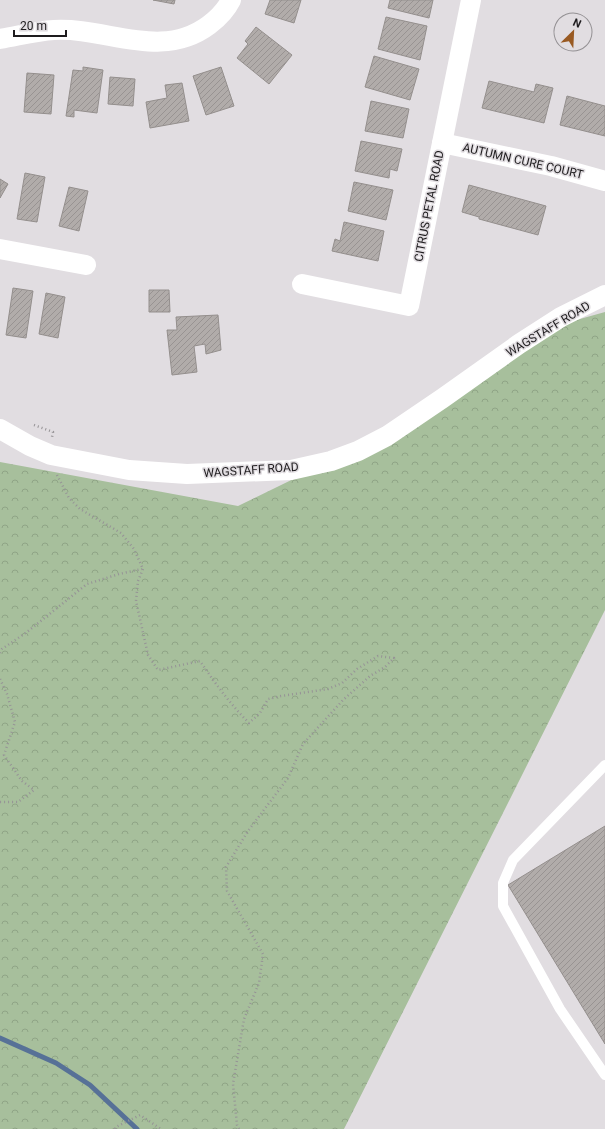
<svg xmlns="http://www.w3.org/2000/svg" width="605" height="1129" font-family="Roboto,sans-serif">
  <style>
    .park { fill: url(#park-crowns) }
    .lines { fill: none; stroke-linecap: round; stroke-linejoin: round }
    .stream { stroke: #577197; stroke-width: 5 }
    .building { fill: url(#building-hatch); stroke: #948f8d }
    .path { stroke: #969396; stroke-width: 2.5; stroke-dasharray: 1 3; stroke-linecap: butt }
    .lane { stroke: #fff; stroke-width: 10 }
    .street { stroke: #fff; stroke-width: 20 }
    .labels { text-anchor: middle; stroke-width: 3; stroke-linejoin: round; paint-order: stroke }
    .street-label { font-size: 12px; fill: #1e1c1e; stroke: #e1dde1 }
  </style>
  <defs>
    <pattern id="park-crowns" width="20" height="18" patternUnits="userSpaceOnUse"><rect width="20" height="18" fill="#a7bf9c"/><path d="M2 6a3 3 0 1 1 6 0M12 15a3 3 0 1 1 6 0" fill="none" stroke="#8fa486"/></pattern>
    <pattern id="building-hatch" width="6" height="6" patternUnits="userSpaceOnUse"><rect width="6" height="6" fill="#b1acaa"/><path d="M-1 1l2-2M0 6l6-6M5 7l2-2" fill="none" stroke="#989392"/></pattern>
  </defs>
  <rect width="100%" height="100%" fill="#e1dde1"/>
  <path class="park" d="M605 312V610L344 1129H0V462L238 506 412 421 562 324Z"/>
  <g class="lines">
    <path class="stream" d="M0 1038 56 1063 90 1085 137 1129"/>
  </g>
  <g class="building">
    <path d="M153 0H175L174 4Z"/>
    <path d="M270 0H301L294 23 265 14Z"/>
    <path d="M390 0H433L429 18 388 8Z"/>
    <path d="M386 17 427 26 420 60 378 49Z"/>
    <path d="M256 27 292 55 269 84 237 58 248 44 245 41Z"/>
    <path d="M374 56 419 69 410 100 365 87Z"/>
    <path d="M83 67 103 70 97 113 74 110V117L66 116 73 70 83 71Z"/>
    <path d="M221 67 234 106 206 115 193 76Z"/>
    <path d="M27 73 54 75 51 114 24 112Z"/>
    <path d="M110 77 135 79 133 106 108 104Z"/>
    <path d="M489 81 534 92 536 84 553 88 544 123 482 108Z"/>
    <path d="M182 83 189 121 150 128 146 102 167 98 165 85Z"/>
    <path d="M567 96 605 106V136L560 125Z"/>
    <path d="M371 101 409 109 403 138 365 131Z"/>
    <path d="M361 141 402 149 397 171 390 169 389 178 355 171Z"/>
    <path d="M25 173 45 177 37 222 17 219Z"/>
    <path d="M0 179 8 184 0 198Z"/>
    <path d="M354 182 393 190 386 220 348 211Z"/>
    <path d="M469 185 546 206 538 235 479 219V217L462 212Z"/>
    <path d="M69 187 88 191 79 231 59 226Z"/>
    <path d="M344 222 384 231 378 261 332 251 335 239 340 241Z"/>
    <path d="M13 288 33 291 26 338 6 335Z"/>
    <path d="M149 290H169L170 312H149Z"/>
    <path d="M46 293 65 297 58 338 39 334Z"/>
    <path d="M218 315 221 350 206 354 205 344 194 346 197 372 172 375 167 330H177L176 317Z"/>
    <path d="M605 826V1044L508 885Z"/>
  </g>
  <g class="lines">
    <g class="path">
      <path d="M34 425 53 432 52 437"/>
      <path d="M57 475 69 498 80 509 121 533 134 549 143 569"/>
      <path d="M143 569 138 581 136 601 148 655 158 670 200 661C215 683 230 704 249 723L260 713 268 699 281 696 328 689 342 683 357 669 378 656 394 658 385 667 370 676 343 700 303 744 288 778 248 831 226 867 227 891 263 954 259 983 244 1019 233 1084 237 1125 239 1129"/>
      <path d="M0 653 2 649 27 632 87 584 119 574 142 569"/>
      <path d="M0 679 7 694 15 722 4 755 22 781 34 790 18 802H0"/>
      <path d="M115 1129 116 1127 140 1115 161 1129"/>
    </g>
    <path class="lane" d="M605 765 513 860 503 883V906L560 1009 605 1075"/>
    <g class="street">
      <path d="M0 39C18 36 36 31 54 30 107 27 161 61 209 25 217 19 226 10 231 0"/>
      <path d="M442 143 551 166 605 181"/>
      <path d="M0 249 86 265"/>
      <path d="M302 284 409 306 471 0"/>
      <path d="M0 429 30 446 51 455 129 470 187 474 291 470 331 461 358 451 387 436 443 398 519 344 561 317 605 295"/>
    </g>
  </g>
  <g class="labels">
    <g class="street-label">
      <text transform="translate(523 161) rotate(13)" y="4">AUTUMN CURE COURT</text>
      <text transform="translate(429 206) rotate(-79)" y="4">CITRUS PETAL ROAD</text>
      <text transform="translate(548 329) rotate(-31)" y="4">WAGSTAFF ROAD</text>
      <text transform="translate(251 470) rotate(-4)" y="4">WAGSTAFF ROAD</text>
    </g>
  </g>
  <g transform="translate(573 32) rotate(24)"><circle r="19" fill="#e1dde1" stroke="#939093"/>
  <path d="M0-3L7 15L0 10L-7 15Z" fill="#995a22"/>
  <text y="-6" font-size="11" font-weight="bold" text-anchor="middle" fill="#1e1c1e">N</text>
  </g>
  <path d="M14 30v6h52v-6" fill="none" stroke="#1e1c1e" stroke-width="2"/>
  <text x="20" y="30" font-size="12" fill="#1e1c1e" stroke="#e1dde1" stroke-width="3" paint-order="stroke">20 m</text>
</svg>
